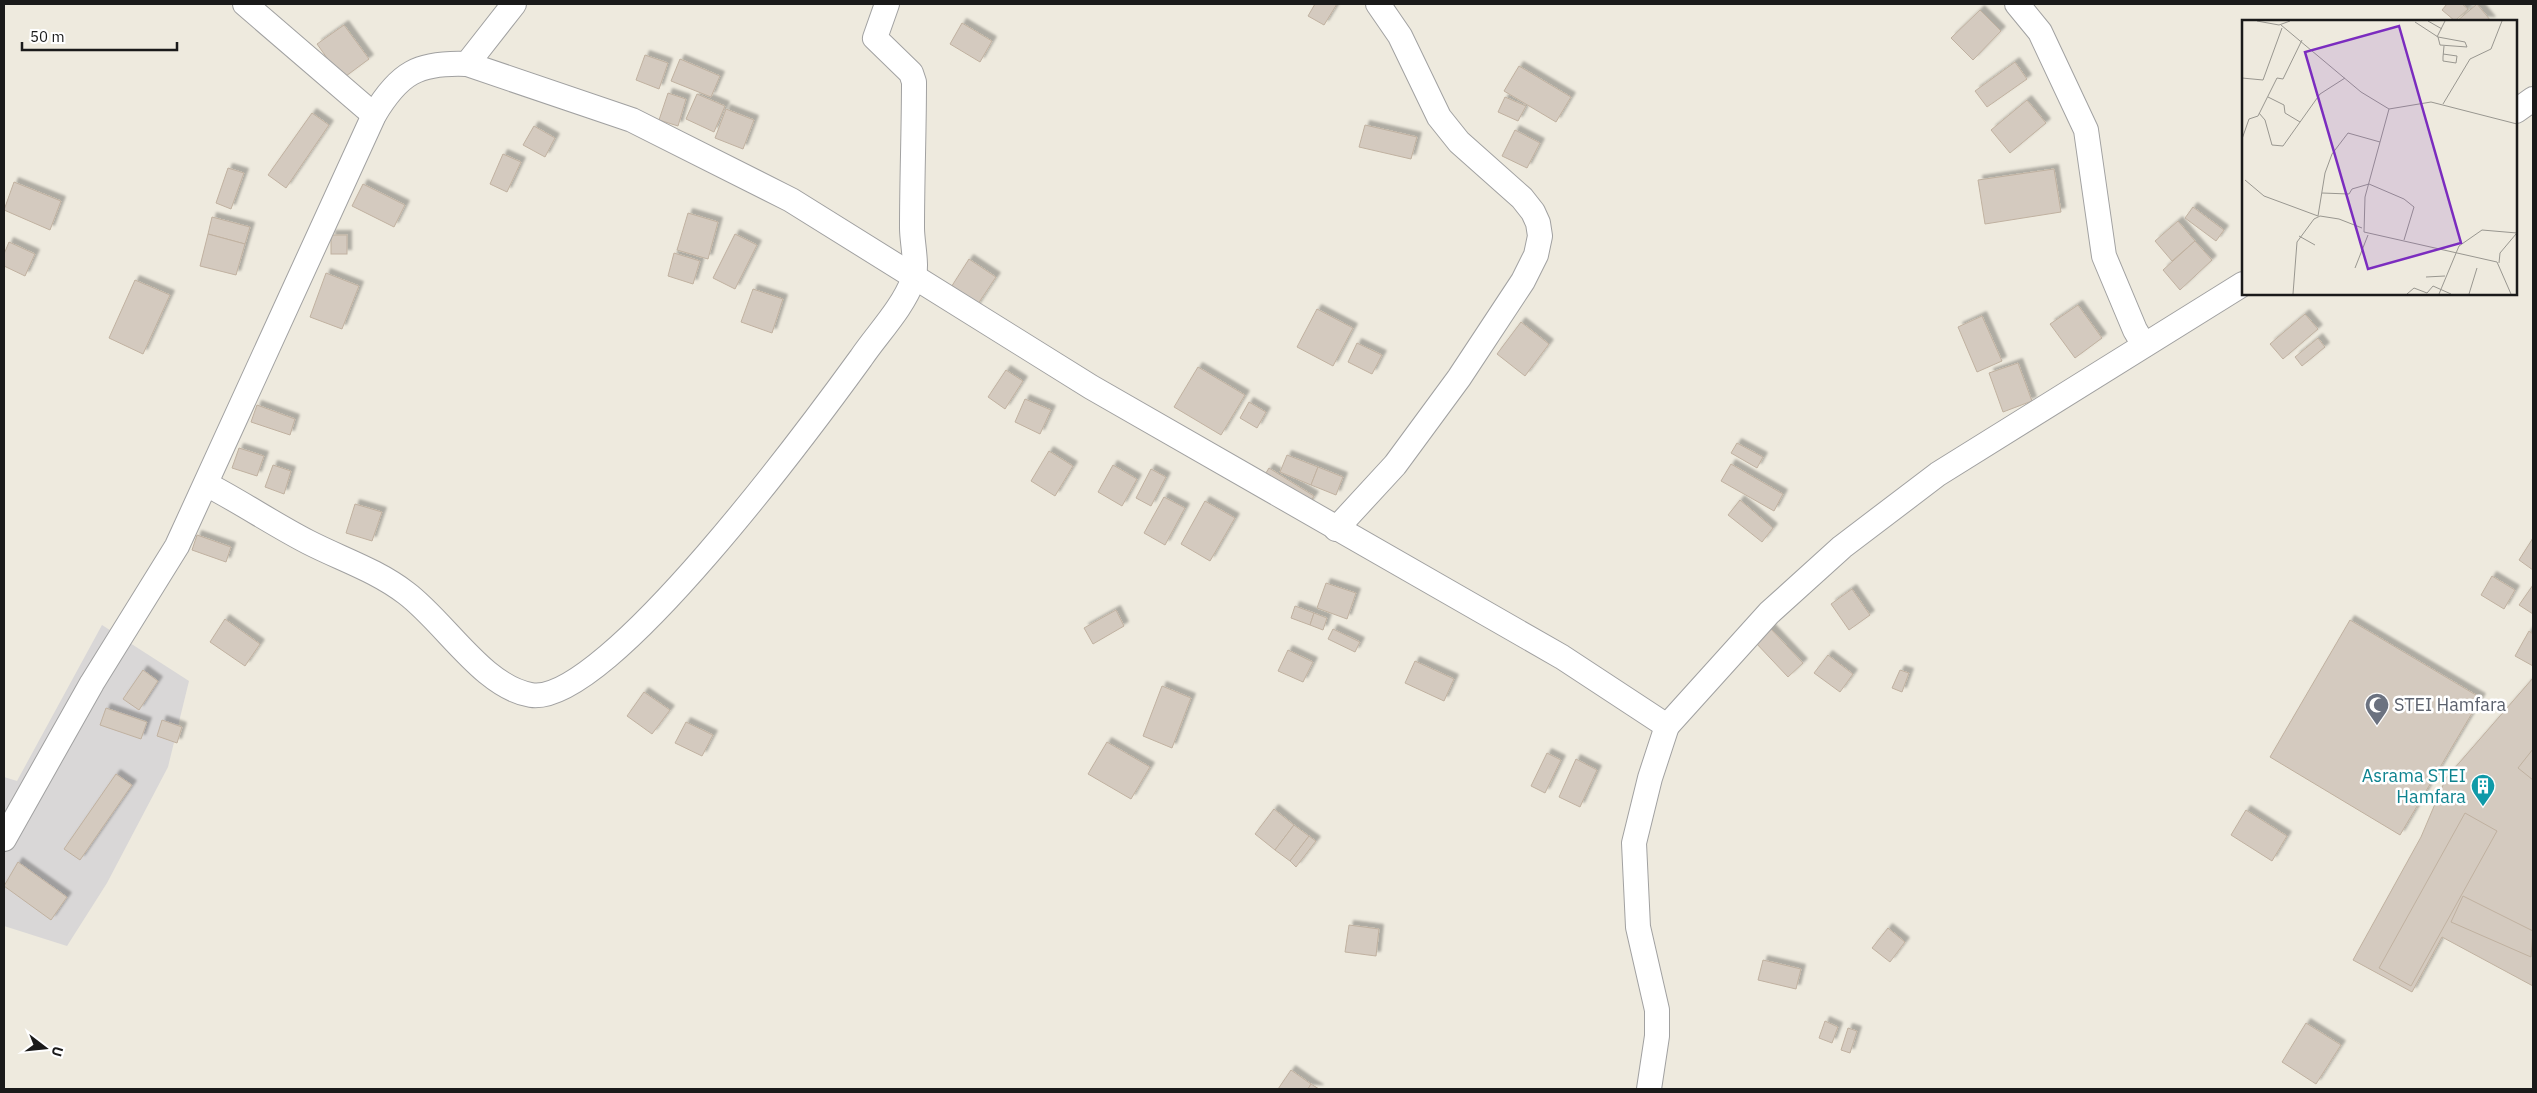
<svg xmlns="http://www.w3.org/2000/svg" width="2537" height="1093" font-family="'IBM Plex Sans',sans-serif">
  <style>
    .residential { fill: #d9d7d7 }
    .building { fill: #d4cabf; stroke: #c0b1a0; filter: url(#shadow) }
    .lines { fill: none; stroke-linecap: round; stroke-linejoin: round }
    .minor-casing { stroke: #a1a1a1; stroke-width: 26 }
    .minor { stroke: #fff; stroke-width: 24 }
    .labels { text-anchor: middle; stroke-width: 5; stroke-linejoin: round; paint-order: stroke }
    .worship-label { font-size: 18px; fill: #5b616d; stroke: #fff; text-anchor: start }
    .culture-label { font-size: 18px; fill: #0d838f; stroke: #fff; text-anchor: end }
    .inset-road { fill: none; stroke: #999790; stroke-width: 1 }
    .view { fill: #7b2cbf; fill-opacity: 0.15; stroke: #7b2cbf; stroke-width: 2.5 }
    .inset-edge { fill: none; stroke: #1a1a1a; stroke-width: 2.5 }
  </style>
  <defs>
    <filter id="shadow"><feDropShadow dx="4.5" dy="-4.5" stdDeviation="1" flood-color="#0004"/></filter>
  </defs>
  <rect width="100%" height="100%" fill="#eeeade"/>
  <path class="residential" d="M102 625 189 681 168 767 107 883 67 946 4 926V777L17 781Z"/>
  <g class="building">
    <path d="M1315 4H1337L1324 25 1308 16Z"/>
    <path d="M2447 4H2462L2468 9 2455 21 2442 10Z"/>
    <path d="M2477 4 2491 21H2457Z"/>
    <path d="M1980 10 2001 31 1973 60 1951 38Z"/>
    <path d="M962 23 992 41 980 62 950 44Z"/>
    <path d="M344 25 369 59 342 79 317 44Z"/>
    <path d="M645 55 668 63 659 89 636 80Z"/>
    <path d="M680 59 720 76 711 97 671 81Z"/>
    <path d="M2015 62 2027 79 1987 107 1975 91Z"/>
    <path d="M1519 66 1571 97 1556 122 1504 91Z"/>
    <path d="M668 93 686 99 678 126 659 120Z"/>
    <path d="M697 94 725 106 714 132 686 119Z"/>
    <path d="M1505 97 1526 106 1518 121 1498 112Z"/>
    <path d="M2027 100 2046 123 2010 153 1991 130Z"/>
    <path d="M726 109 754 120 743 149 715 138Z"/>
    <path d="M312 113 329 125 286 188 268 175Z"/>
    <path d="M1365 125 1417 137 1411 159 1359 147Z"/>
    <path d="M534 126 555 138 545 157 523 145Z"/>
    <path d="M1515 130 1540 143 1527 168 1502 156Z"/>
    <path d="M503 154 521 162 507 192 490 184Z"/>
    <path d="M228 168 244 173 231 209 216 203Z"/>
    <path d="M2054 169 2061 212 1985 224 1978 180Z"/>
    <path d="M14 182 61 201 50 230 4 210Z"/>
    <path d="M363 184 405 205 394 227 352 206Z"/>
    <path d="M2193 207 2224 230 2216 241 2185 218Z"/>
    <path d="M688 213 718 222 708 259 677 250Z"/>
    <path d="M212 217 250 227 245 244 208 234Z"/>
    <path d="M2178 221 2195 241 2172 261 2155 241Z"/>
    <path d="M208 234 245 244 236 275 200 266Z"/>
    <path d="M735 234 757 245 735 289 713 278Z"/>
    <rect x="331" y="235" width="16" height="19"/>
    <path d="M2195 241 2212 260 2180 290 2163 270Z"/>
    <path d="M9 242 35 254 25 276 4 266V254Z"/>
    <path d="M674 253 700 261 693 284 668 276Z"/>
    <path d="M969 259 996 277 974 310 948 292Z"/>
    <path d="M326 273 359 286 342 329 310 317Z"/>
    <path d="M135 280 170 295 143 354 109 338Z"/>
    <path d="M753 289 783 299 772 333 741 322Z"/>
    <path d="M2078 305 2102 338 2075 358 2050 324Z"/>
    <path d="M1317 309 1353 328 1333 366 1297 347Z"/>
    <path d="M2305 314 2318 329 2283 359 2270 344Z"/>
    <path d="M1982 316 2002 361 1977 372 1958 327Z"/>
    <path d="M1521 322 1549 344 1525 376 1497 354Z"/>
    <path d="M2318 338 2325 347 2302 366 2295 357Z"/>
    <path d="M1357 343 1382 355 1372 374 1348 362Z"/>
    <path d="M2018 363 2032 401 2003 412 1989 373Z"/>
    <path d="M1198 367 1245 395 1221 435 1174 407Z"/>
    <path d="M1006 370 1023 381 1005 409 988 397Z"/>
    <path d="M1025 399 1051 410 1040 434 1015 422Z"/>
    <path d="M1249 402 1266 412 1257 428 1240 418Z"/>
    <path d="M257 405 295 419 290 435 251 422Z"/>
    <path d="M1737 443 1763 457 1757 468 1731 453Z"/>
    <path d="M239 448 264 456 257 476 232 468Z"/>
    <path d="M1049 451 1073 466 1055 496 1031 481Z"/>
    <path d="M1287 455 1318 467 1311 485 1280 472Z"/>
    <path d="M1731 464 1783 494 1774 511 1721 481Z"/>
    <path d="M273 465 291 471 284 494 265 487Z"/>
    <path d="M1113 465 1137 479 1122 506 1098 492Z"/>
    <path d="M1318 467 1343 477 1336 495 1311 485Z"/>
    <path d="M1269 468 1314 496 1305 509 1261 481Z"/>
    <path d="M1151 469 1166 477 1151 506 1136 498Z"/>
    <path d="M1164 497 1185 508 1165 545 1144 533Z"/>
    <path d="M1740 500 1773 528 1762 542 1728 515Z"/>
    <path d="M1205 501 1235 518 1210 561 1181 544Z"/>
    <path d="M355 504 382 512 372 541 346 533Z"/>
    <path d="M197 535 231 547 226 562 192 550Z"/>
    <path d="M2533 538V570L2519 560Z"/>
    <path d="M2492 576 2515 590 2504 609 2481 595Z"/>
    <path d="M1326 583 1356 593 1347 619 1317 608Z"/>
    <path d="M2533 585V614L2519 605Z"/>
    <path d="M1852 589 1870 615 1849 630 1831 604Z"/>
    <path d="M1295 606 1314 613 1310 625 1291 618Z"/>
    <path d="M1116 610 1124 626 1093 644 1084 628Z"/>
    <path d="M1314 613 1327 618 1323 630 1310 625Z"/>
    <path d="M225 619 260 644 245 666 210 642Z"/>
    <path d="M2350 620 2481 698 2400 835 2270 757Z"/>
    <path d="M1770 628 1803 663 1788 677 1755 642Z"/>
    <path d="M1333 629 1360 642 1355 652 1328 639Z"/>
    <path d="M2529 631 2533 634V666L2515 656Z"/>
    <path d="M1288 650 1313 662 1303 682 1278 671Z"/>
    <path d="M1828 655 1853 674 1840 692 1814 673Z"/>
    <path d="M1415 661 1454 679 1444 701 1405 683Z"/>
    <path d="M143 670 158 681 139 710 123 699Z"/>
    <path d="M1900 670 1909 673 1902 692 1892 688Z"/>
    <path d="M2533 678V986L2442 937 2412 992 2353 960 2421 837 2446 778Z"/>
    <path d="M1162 686 1191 698 1172 748 1143 736Z"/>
    <path d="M644 692 670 710 652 734 627 716Z"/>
    <path d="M106 708 147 722 141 739 100 725Z"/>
    <path d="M162 720 182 727 177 743 157 736Z"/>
    <path d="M686 722 713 735 702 756 675 743Z"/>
    <path d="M1107 742 1150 767 1131 799 1088 774Z"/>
    <path d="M2533 749V780L2518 768Z"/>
    <path d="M1547 753 1561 760 1545 793 1531 786Z"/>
    <path d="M1576 759 1597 770 1580 807 1559 797Z"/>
    <path d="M116 774 132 785 80 860 64 849Z"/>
    <path d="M1274 809 1294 825 1275 850 1255 834Z"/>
    <path d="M2246 810 2287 836 2272 861 2231 835Z"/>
    <path d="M2465 813 2497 831 2411 986 2379 968Z"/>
    <path d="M1294 825 1309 836 1290 861 1275 850Z"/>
    <path d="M1309 836 1316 841 1296 867 1290 861Z"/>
    <path d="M18 862 67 897 51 920 4 886Z"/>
    <path d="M2463 896 2533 931 2531 957 2451 922Z"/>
    <path d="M1349 925 1379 929 1376 956 1345 952Z"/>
    <path d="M1888 928 1905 942 1890 962 1872 948Z"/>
    <path d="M1763 960 1801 969 1796 989 1758 980Z"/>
    <path d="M1825 1021 1838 1027 1832 1043 1819 1038Z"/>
    <path d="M2306 1023 2341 1045 2316 1084 2282 1062Z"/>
    <path d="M1848 1028 1857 1031 1850 1053 1841 1050Z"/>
    <path d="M1291 1070 1311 1084 1308 1089H1278Z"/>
    <path d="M1311 1084 1319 1089H1308Z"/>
  </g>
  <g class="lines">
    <defs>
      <g id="minor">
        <path d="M245 4 374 115"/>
        <path d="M2017 4 2040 32 2086 130 2104 256 2135 330 2144 345"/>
        <path d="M467 64 514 4"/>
        <path d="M2516 111 2533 99"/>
        <path d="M206 484C241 502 273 524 308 542 341 559 376 570 406 593 445 622 483 687 531 695 606 707 816 420 861 358 878 333 902 309 913 280 918 266 912 243 912 228 912 179 914 130 914 82L911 73 875 38 887 4"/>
        <path d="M1336 529 1395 465 1459 378 1523 281 1536 255 1540 236 1538 223 1533 212 1522 198 1459 142 1439 117 1400 36 1378 4"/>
        <path d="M4 839 92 683 177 546 374 115C399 73 418 62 467 64L632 120 791 200 1091 387 1562 657 1667 726 1769 613 1842 547 1938 474 2243 284"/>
        <path d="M1649 1089 1657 1036V1010L1638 927 1634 843 1650 778 1667 726"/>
      </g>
    </defs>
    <use href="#minor" class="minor-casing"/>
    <use href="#minor" class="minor"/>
  </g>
  <defs>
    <symbol id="mosque-pin" viewBox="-11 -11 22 30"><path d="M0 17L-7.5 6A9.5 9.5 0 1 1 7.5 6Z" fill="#6b7280" stroke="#fff"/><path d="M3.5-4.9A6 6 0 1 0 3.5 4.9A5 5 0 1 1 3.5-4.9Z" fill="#fff"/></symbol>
    <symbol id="building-pin" viewBox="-11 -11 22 30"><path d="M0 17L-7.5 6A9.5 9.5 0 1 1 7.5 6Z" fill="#0f9aa8" stroke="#fff"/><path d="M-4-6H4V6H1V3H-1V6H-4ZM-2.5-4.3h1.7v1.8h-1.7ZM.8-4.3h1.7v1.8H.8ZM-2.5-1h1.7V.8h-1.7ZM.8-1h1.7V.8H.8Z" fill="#fff"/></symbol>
  </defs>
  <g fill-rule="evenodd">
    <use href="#mosque-pin" x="2363" y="691" width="28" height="38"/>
    <use href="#building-pin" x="2469" y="772" width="28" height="38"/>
  </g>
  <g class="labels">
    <g class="worship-label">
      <text x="2394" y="711">STEI Hamfara</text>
    </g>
    <g class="culture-label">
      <text x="2466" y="782">Asrama STEI<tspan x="2466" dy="21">Hamfara</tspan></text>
    </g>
  </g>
  <g transform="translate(2242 20)">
    <rect width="275" height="275" fill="#eeeade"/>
    <path class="inset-road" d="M15 1 37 5 48 1M186 1 200 9M173 2 196 17 223 22 225 27 198 25 196 17M39 5 119 72 147 89 123 177 122 212 255 242 269 274M195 17 203 1M201 34 215 36 214 43 201 41V37L202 26M0 58 21 60 40 8M26 77 42 85 43 93 58 102M201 84 228 39 249 29 260 1M147 89 189 82 275 104M17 93 23 100 30 125 41 126 78 74 103 58M0 119 7 99 16 96 35 58 41 59 60 20M3 160 22 176 76 196 83 153 90 134 106 113 138 122M275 169V185M80 173 107 174 110 169 127 164 162 179 172 187 162 220M57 216 73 225M257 243 258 233 274 214M113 248 126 215M184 257 203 256M51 274 55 222 72 199 78 196 97 199 120 208M165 274 172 268 185 273 191 266 209 274M197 274 217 226 240 210 275 213M227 274 235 248"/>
    <path class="view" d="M157 6 219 223 126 249 63 32Z"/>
    <rect width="275" height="275" class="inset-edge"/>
  </g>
  <rect width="2537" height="1093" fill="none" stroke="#1a1a1a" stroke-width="10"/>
  <g transform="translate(45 1048) rotate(106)" stroke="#ffffff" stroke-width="4" paint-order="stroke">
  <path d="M0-4L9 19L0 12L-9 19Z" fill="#1a1a1a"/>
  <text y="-8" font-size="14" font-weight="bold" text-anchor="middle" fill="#1a1a1a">U</text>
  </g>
  <path d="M22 42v8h155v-8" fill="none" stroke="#1a1a1a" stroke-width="2.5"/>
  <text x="30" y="42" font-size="15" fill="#1a1a1a" stroke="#ffffff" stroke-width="4" paint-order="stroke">50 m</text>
</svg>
